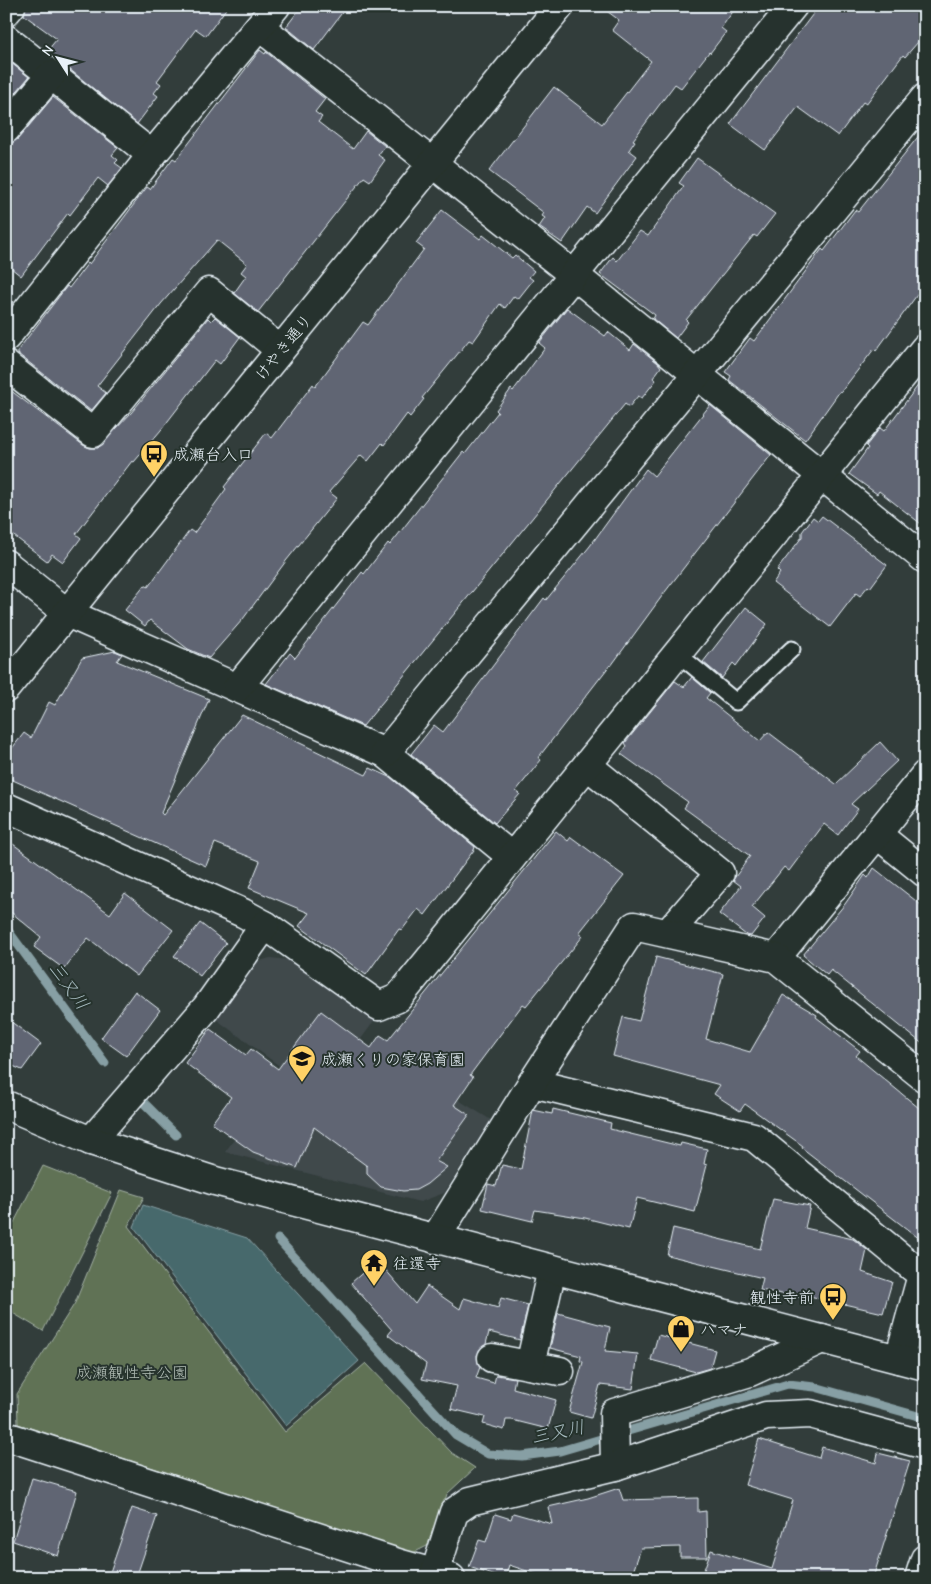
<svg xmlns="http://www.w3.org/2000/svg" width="931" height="1584" font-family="'Comic Neue','Klee One',sans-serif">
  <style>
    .built { fill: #40494c }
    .green { fill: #617254; stroke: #a4b2a6 }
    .water { fill: #46696c; stroke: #879fa4 }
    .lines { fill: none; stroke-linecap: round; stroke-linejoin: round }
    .stream { stroke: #879fa4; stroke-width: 9 }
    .building { fill: #616573; stroke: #e8f1f8 }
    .service-casing { stroke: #e8f1f8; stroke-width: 19 }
    .minor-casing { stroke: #e8f1f8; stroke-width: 31 }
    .tertiary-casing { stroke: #e8f1f8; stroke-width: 31 }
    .service { stroke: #26332d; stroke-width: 15 }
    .minor { stroke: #26332d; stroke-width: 28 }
    .tertiary { stroke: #26332d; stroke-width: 28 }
    .labels { text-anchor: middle; stroke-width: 4; stroke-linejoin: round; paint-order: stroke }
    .street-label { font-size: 16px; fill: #e8f1f8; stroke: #26332d }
    .poi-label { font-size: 16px; fill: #e8f1f8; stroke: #26332d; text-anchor: start }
    .park-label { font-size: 16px; fill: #b2beb6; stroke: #26332d }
    .water-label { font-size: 18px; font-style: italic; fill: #a7bbc0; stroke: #26332d }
  </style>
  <rect width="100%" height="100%" fill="#323d3b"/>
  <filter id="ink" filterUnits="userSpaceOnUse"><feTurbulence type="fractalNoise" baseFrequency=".02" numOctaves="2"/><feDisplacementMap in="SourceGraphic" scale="10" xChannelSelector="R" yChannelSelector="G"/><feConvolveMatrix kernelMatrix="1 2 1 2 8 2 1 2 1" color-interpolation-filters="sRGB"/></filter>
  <g filter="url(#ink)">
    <path class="built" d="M270 958 288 960 375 1020 320 1094 413 1072 491 1120 444 1193 420 1202 225 1152 285 1070 213 1017 253 963Z"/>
    <g class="green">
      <path d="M43 1166 112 1193 43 1331 6 1309V1238Z"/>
      <path d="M121 1190 144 1197 128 1226 285 1432 366 1363 452 1453 475 1468 447 1494 431 1544 413 1553 18 1424 17 1394 75 1303Z"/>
    </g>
    <path class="water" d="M143 1205 247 1238 359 1361 286 1426 134 1227Z"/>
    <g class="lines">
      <g class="stream">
        <path d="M6 928 105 1063"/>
        <path d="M144 1103 176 1135"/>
        <path d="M278 1239 456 1435 488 1454 522 1456 560 1451 788 1384 815 1387 925 1418"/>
      </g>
    </g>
    <g class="building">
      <path d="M26 6H228L206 36 196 29 157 81 161 84 154 93 158 96 137 124 47 51 57 39 24 15Z"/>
      <path d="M302 6H347L314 50 286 27Z"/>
      <path d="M600 6H737L721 28 726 32 710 53 709 52 681 88 675 84 633 140 635 141 629 150 637 156 595 213 587 207 562 243 539 227 545 218 542 216 544 213 489 171 554 87 602 124 651 61 612 30 619 20Z"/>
      <path d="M819 6H925V34L905 57 903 55 866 104 863 102 838 136 798 107 765 150 730 124Z"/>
      <path d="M260 50 265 54 266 52 325 99 315 112 322 117 318 122 353 149 366 131 385 146 378 155 385 160 370 181 364 177 258 312 234 293 246 276 241 272 247 264 217 240 161 304 97 386 106 393 91 411 18 354V350L67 286 69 288 88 263 89 264 147 187 150 189 173 158 176 160Z"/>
      <path d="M6 59 29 77 6 104Z"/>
      <path d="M53 97 118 148 112 155 118 160 115 163 122 168 108 186 98 178 70 215 68 213 21 276 6 264V144L18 139Z"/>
      <path d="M925 128V284L876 351 874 349 841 392 840 391 805 440 729 380 731 376 725 372 750 338 754 341 822 249 824 251 855 210 858 212Z"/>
      <path d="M697 158 775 214 757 237 754 235 686 320 688 322 676 338 653 319 655 315 600 274 613 257 617 261 640 231 648 236 684 186 679 183Z"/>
      <path d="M442 210 480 239 483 235 512 258 515 255 534 271 529 277 533 280 518 299 514 296 505 308 500 304 473 342 469 340 422 398 424 399 410 417 407 414 384 445 382 443 368 461 361 455 329 492 337 498 286 561 243 619 209 658 188 649 150 620 145 626 125 610 145 585 148 587 190 530 194 533 226 489 224 487 266 433 272 438 313 384 315 387 363 322 368 325 424 249 416 243Z"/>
      <path d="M567 308 605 336 608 332 630 350 634 344 658 363 661 367 653 378 656 380 642 398 638 396 629 407 625 404 363 726 266 684 290 653 295 658 362 572 364 574 388 543 390 545 463 452 465 454 498 412 496 410 511 389 513 391 545 348 539 343Z"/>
      <path d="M215 317 240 337 220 364 215 360 161 430 134 462 132 461 76 534 81 538 63 562 52 554 47 561 6 530V387L83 445 90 448H98L131 413 208 318 211 321Z"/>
      <path d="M925 376V527L879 491 877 494 849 474 868 448 866 446 880 428 884 431Z"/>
      <path d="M710 405 771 455 665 592 611 666 610 665 538 758 541 760 516 791 520 794 495 823 411 754 434 725 443 732 544 598 546 600 590 546 646 469 654 476Z"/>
      <path d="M822 516 887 565 870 588 868 586 860 596 856 593 830 627 773 583 780 573 777 570 802 537V532L813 517 818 521Z"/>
      <path d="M746 607 767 624 736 666 733 663 722 678 703 662Z"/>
      <path d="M115 651 122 654 117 661 209 699 161 813 163 815 242 715 366 775 370 768 390 777 475 847 474 850 425 915 418 909 402 930 399 929 366 975 299 926 309 913 249 888 260 861 215 843 206 866 6 777V756L24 733 31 738 49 702 55 705 82 658Z"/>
      <path d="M692 677 710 693 706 698 760 741 768 732 836 784 880 742 897 761 851 804 858 809 838 835 824 824 789 871 784 867 752 907 765 918 751 936 746 935 719 914 741 886 733 880 750 856 684 808 688 802 621 754 627 746 625 743 675 681 684 687Z"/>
      <path d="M556 831 568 841 571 837 624 876 579 933 583 936 526 1006 523 1004 470 1075 473 1077 454 1105 469 1115 436 1161 447 1167 427 1184 416 1190 403 1191 381 1187 367 1174V1166L314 1127 297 1168 253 1152 212 1123 231 1097 185 1063 210 1029 246 1055 251 1049 278 1069 321 1011 371 1048 380 1035 388 1040Z"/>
      <path d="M6 839 110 914 125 893 173 930 137 976 88 938 64 969 34 947 41 937 6 908Z"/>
      <path d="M874 868 925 908V1046L831 970 827 975 803 955 845 904 865 875 868 878Z"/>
      <path d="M200 923 226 943 200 976 174 956Z"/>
      <path d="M656 957 723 974 706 1039 750 1052 783 995 817 1015 816 1017 860 1051 856 1056 925 1113V1243L802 1148 803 1146 745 1104 740 1111 714 1094 720 1085 613 1056 623 1017 639 1021Z"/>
      <path d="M135 991 160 1010 126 1056 101 1038Z"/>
      <path d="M6 1018 41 1044 22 1070 6 1063Z"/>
      <path d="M553 1109 611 1123 610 1129 680 1146 681 1143 707 1149 704 1164 707 1165 695 1212 637 1198 629 1229 585 1218 535 1210 532 1221 482 1209 488 1184 496 1186 502 1165 521 1169 533 1110 552 1114Z"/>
      <path d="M773 1199 810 1206 805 1228 853 1239 867 1250 862 1272 892 1282 883 1313 805 1295 804 1298 760 1290 763 1278 667 1255 673 1228 760 1249Z"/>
      <path d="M377 1260 415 1304 427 1286 460 1309 464 1298 498 1308 501 1298 528 1305 520 1340 489 1332 486 1344 477 1355 480 1367 476 1378 494 1383 496 1375 515 1378 513 1388 556 1400 548 1429 512 1420H506L504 1430 483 1424 485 1417 451 1409 457 1386 422 1379 426 1364 388 1335 392 1330 351 1283Z"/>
      <path d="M558 1313 610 1327 605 1351 638 1354 633 1389 600 1385 591 1418 569 1412 583 1362 580 1361 581 1356 550 1348Z"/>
      <path d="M658 1335 715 1350 710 1368 696 1372 651 1360Z"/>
      <path d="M759 1439 819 1458 822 1447 876 1463 878 1453 910 1461 873 1578H701L711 1550 772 1569 793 1500 745 1485Z"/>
      <path d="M32 1478 77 1491 58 1556 13 1541Z"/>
      <path d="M619 1488 623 1500 698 1498V1512L706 1511 707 1557H680V1547L641 1548 631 1578H548L509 1565 505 1578H502L469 1567 479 1540 486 1542 495 1514 511 1519 513 1513 552 1524 548 1507 588 1498Z"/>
      <path d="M132 1508 157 1516 136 1578H108Z"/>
    </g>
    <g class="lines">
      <defs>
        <path id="service" d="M677 653 736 702 792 649"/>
        <g id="minor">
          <path d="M6 12 11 6"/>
          <path d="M260 27 574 275 925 559"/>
          <path d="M6 39 152 155"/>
          <path d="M6 129 51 75"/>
          <path d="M6 337 152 155 276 6"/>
          <path d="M6 365 93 433 209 292 280 350"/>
          <path d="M6 564 67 613 385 753 512 857"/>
          <path d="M237 688 793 6"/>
          <path d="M385 753 925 98"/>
          <path d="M587 765 720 873 669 932"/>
          <path d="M6 807 243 913 265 925 379 1006 398 998 925 348"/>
          <path d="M877 834 925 873"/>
          <path d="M776 958 925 775"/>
          <path d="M532 1083 754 1137 922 1275 899 1359"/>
          <path d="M91 1141 206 1008 265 925"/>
          <path d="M435 1239 532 1083 634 926 776 958 925 1078"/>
          <path d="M492 1358 560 1371"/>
          <path d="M530 1365 552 1269"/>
          <path d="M6 1436 401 1564 451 1578"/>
          <path d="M615 1466 614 1413 750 1372 822 1339"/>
          <path d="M435 1573 454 1512 470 1501 615 1466 766 1416 810 1414 925 1445"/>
        </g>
        <g id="tertiary">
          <path d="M6 688 560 6"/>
          <path d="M6 1105 91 1141 215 1181 925 1366"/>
          <path d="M919 1578 925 1559"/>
        </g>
      </defs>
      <use href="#service" class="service-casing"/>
      <use href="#minor" class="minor-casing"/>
      <use href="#tertiary" class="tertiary-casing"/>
      <use href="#service" class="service"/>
      <use href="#minor" class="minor"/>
      <use href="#tertiary" class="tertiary"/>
    </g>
  </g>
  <defs>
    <symbol id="bus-pin" viewBox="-11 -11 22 30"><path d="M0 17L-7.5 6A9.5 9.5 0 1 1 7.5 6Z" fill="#ffd166" stroke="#26332d"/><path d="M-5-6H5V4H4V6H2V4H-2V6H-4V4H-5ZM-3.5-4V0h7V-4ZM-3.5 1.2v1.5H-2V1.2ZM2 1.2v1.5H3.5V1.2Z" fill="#111"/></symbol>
    <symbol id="school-pin" viewBox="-11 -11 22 30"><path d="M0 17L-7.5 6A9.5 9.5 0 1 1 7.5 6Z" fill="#ffd166" stroke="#26332d"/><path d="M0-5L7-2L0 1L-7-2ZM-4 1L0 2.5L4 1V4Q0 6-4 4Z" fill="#111"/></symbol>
    <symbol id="temple-pin" viewBox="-11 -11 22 30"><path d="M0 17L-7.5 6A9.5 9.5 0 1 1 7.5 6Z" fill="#ffd166" stroke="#26332d"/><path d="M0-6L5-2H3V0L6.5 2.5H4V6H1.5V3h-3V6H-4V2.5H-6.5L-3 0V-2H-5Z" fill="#111"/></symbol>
    <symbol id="shop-pin" viewBox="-11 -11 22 30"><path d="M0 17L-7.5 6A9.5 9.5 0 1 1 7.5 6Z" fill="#ffd166" stroke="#26332d"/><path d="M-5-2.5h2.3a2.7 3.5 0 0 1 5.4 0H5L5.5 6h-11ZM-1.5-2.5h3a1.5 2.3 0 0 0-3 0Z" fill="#111"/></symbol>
  </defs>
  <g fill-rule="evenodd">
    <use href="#bus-pin" x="138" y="438" width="32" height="43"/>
    <use href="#school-pin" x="286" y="1043" width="32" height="43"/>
    <use href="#temple-pin" x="358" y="1247" width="32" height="43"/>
    <use href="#bus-pin" x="817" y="1281" width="32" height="43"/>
    <use href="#shop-pin" x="665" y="1313" width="32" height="43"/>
  </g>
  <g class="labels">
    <g class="street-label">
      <text transform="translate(283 347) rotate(-51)" y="6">けやき通り</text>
    </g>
    <g class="poi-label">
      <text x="173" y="460">成瀬台入口</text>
      <text x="321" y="1065">成瀬くりの家保育園</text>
      <text x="393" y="1269">往還寺</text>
      <text x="814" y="1303" text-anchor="end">観性寺前</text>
      <text x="700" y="1335">ハマナ</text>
    </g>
    <g class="park-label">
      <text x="132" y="1378">成瀬観性寺公園</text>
    </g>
    <g class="water-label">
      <text transform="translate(69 986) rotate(54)" y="6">三又川</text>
      <text transform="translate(558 1432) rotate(-12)" y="6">三又川</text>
    </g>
  </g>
  <rect width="931" height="1584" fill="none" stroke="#26332d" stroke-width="25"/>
  <rect x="12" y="12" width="906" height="1559" fill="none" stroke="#e8f1f8" stroke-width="2" filter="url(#ink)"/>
  <g transform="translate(58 58) rotate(306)" stroke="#26332d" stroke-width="4" paint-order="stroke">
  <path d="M0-4L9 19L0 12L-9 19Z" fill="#e8f1f8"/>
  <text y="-8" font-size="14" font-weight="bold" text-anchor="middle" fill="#e8f1f8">N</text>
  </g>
</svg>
